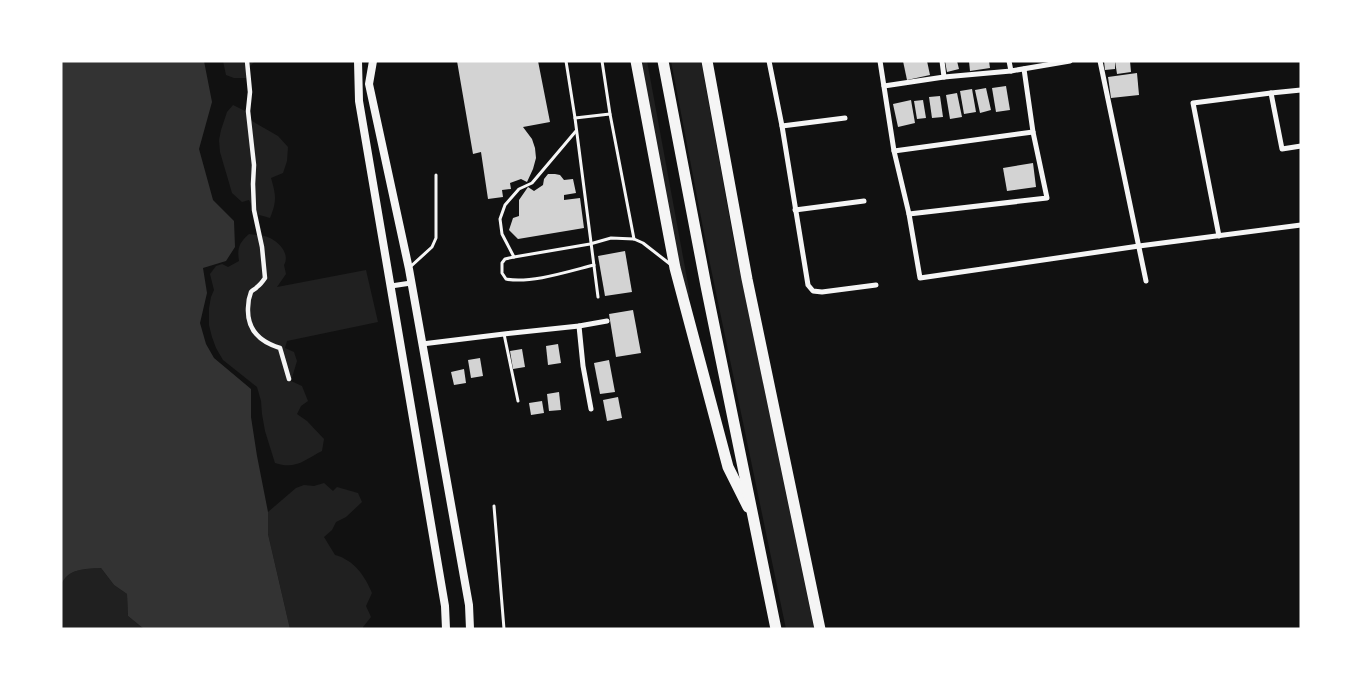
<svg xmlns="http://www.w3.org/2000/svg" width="1362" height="690" font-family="'Fira Sans Condensed',sans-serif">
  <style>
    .green { fill: #202020 }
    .water { fill: #333 }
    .building { fill: #d3d3d3 }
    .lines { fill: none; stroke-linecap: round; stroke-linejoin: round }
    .service { stroke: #f5f5f5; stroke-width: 3 }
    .pedestrian { stroke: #f5f5f5; stroke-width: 4.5 }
    .minor { stroke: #f5f5f5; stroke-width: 5 }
    .tertiary { stroke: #f5f5f5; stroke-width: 8 }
    .motorway { stroke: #f5f5f5; stroke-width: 11 }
  </style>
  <rect width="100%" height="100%" fill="#111"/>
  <g class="green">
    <path d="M223 61H255L249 67 246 78H234L226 75Z"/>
    <path d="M641 61H647L690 295 688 297 685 296Z"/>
    <path d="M671 61H701L735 248 814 629H786L709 259Z"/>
    <path d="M233 105 245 111 252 121 278 136 288 147 287 161 283 173 271 178C276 195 277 201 270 218L256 214 249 200 242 202 232 193 220 152 219 140 221 130 227 112Z"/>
    <path d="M249 234C256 235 264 235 270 238 280 243 290 254 284 265L286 274 277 287 366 270 378 322 287 341 285 348 294 352 297 361 291 381 302 386 308 401 301 406 297 414 307 421 324 439 322 451C304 460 296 470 275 463L265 431 262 414 261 401 257 387 223 360 216 348 212 337 209 325V308L211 297 214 290 210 274 216 266 222 264 228 267 239 261C237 248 239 243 249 234Z"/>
    <path d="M324 483 333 491 337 487 358 493 362 502 346 517 336 522 332 530 324 537 335 555C354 560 365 576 372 593L366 606 371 617 363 627V629H290L268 534V512L296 488 304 485 314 486Z"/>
    <path d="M101 568 114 585 127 594 128 616 144 629H61V586C67 568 85 569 101 568Z"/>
  </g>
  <path class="water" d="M61 61H204L212 102 199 149 213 200 234 221 235 247 226 261 203 268 207 293 200 323 206 344 214 358 251 389V417L257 456 268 512V534L290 629H144L128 616 127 594 114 585 101 568C85 569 67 568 61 586Z"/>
  <g class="building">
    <path d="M457 61H538L550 122 523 127 532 139 535 148 536 158 533 169 527 182 521 179 510 183 511 189 502 190 503 197 488 199 481 152 473 154Z"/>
    <path d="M903 61H927L930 75 907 80Z"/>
    <path d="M945 61H957L959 69 947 72Z"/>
    <path d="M969 61H989L990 68 970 71Z"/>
    <path d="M1104 61H1115V69L1105 70Z"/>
    <path d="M1115 61H1130L1131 72 1117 74Z"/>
    <path d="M1137 73 1139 95 1111 98 1108 77Z"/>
    <path d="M1006 86 1010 110 996 112 992 88Z"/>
    <path d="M986 88 991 110 980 113 975 90Z"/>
    <path d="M972 89 976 112 964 114 960 91Z"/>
    <path d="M957 93 962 117 950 119 946 95Z"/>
    <path d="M940 96 943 117 932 118 929 97Z"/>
    <path d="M911 100 915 123 898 127 893 104Z"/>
    <path d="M923 100 926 118 917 119 914 101Z"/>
    <path d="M1033 163 1036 187 1007 191 1003 168Z"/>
    <path d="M548 174H555L560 175 564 180 573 179 576 193 564 195V200L580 198 584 228 518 239 509 230 513 218 519 216V200L528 187 534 191 543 185 544 179Z"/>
    <path d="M625 251 632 292 605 296 598 256Z"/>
    <path d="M633 310 641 353 616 357 609 314Z"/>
    <path d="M558 344 561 363 548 365 546 346Z"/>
    <path d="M522 349 525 367 513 369 510 351Z"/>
    <path d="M480 358 483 376 471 378 468 360Z"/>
    <path d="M609 360 615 392 600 394 594 363Z"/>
    <path d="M464 369 466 383 454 385 451 372Z"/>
    <path d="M559 392 561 410 549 411 547 394Z"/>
    <path d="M618 397 622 418 607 421 603 400Z"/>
    <path d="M542 401 544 413 531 415 529 403Z"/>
  </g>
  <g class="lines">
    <g class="service">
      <path d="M566 61 575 118 598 297"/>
      <path d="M602 61 610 114 634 239"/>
      <path d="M575 118 610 114"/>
      <path d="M514 257 502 234 500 219 505 205 519 189 532 183 576 131"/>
      <path d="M594 265C570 271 530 284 506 279L502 273V263L505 259 514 257 590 244 611 238 634 239 643 243 670 264"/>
      <path d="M409 268 432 247 436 238V175"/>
      <path d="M504 334 518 401"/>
      <path d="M494 506 504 629"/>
    </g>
    <path class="pedestrian" d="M247 61 250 92 248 111 254 165 253 184 254 210 262 247 265 278C263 281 260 285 257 287 255 290 253 289 251 292 249 297 248 303 248 308 247 330 260 342 280 348L289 379"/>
    <g class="minor">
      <path d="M769 61 782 126 808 285 813 291 822 292 876 285"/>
      <path d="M880 61 894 151 909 214 920 278 1139 246 1301 225"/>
      <path d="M942 61 944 77"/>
      <path d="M1009 61 1011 71"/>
      <path d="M1100 61 1146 281"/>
      <path d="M884 86 944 77 1011 71 1070 61"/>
      <path d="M1271 93 1282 149 1301 146"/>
      <path d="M782 126 845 118"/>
      <path d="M894 151 1033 132"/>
      <path d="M795 210 864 201"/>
      <path d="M909 214 1047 198 1033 132 1024 69"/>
      <path d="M1219 236 1193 103 1271 93 1301 90"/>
      <path d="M391 286 411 283"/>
      <path d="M579 326 583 366 591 409"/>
      <path d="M422 344 504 334 579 326 607 321"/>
    </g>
    <g class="tertiary">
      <path d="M358 61 359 101 445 606 446 629"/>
      <path d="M373 61 369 84 409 269 469 605 470 629"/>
    </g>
    <g class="motorway">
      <path d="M636 61 675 268 728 467 748 507"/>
      <path d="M663 61 706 286 776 629"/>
      <path d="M707 61 747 279 820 629"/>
    </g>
  </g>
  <rect width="1362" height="690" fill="none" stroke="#ffffff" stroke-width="125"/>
</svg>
